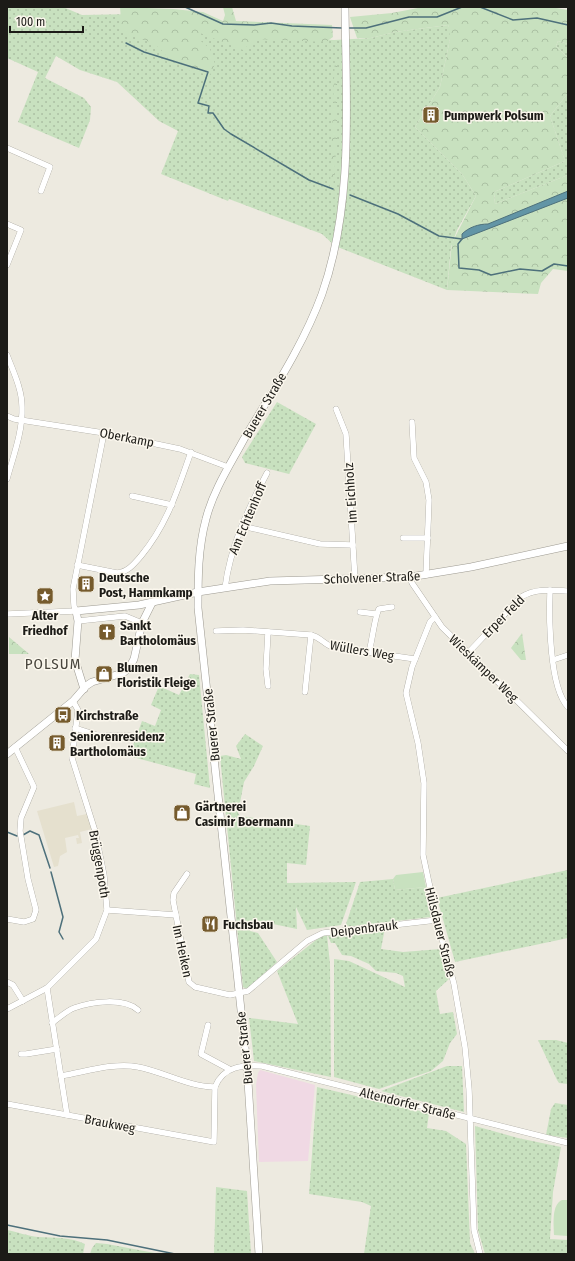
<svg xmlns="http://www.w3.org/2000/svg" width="575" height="1261" font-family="'Fira Sans Condensed',sans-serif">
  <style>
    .commercial { fill: #f0d9e4 }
    .built { fill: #e5e0ce }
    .grass { fill: url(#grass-dots) }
    .forest { fill: url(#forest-crowns) }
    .pitch { fill: #c8e1bf }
    .water { fill: #6295a6; stroke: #4d707b }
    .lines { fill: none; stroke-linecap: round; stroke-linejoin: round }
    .stream { stroke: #4d707b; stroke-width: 1.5 }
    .minor-casing { stroke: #9d9a91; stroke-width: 6 }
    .major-casing { stroke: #9d9a91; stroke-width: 8 }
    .minor { stroke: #fff; stroke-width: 5.5 }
    .major { stroke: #fff; stroke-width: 7 }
    .labels { text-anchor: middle; stroke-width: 3; stroke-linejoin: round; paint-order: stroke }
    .poi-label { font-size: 13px; font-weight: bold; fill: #1c1b17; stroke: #fbf7ed; text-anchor: start }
    .street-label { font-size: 13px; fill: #1c1b17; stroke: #fbf7ed }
    .quarter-label { font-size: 15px; letter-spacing: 1px; fill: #48453d; stroke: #fbf7ed }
  </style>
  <defs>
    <pattern id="grass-dots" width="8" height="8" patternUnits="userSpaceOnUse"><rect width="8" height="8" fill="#c8e1bf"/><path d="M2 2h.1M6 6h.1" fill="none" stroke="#abc0a3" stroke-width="1.8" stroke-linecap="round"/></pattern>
    <pattern id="forest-crowns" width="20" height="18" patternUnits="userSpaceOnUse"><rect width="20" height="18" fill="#c8e1bf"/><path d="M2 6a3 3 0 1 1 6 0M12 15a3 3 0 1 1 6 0" fill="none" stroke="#abc0a3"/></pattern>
  </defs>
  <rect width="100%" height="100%" fill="#edeae0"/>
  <path class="commercial" d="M260 1070 315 1085 308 1161 259 1162 256 1085 258 1073Z"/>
  <path class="built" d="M74 802 77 816 87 814 92 829 80 832 82 843 77 844 76 838H79L78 835 65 838 67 852 60 856 58 866 54 867 37 811Z"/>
  <g class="grass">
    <path d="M7 7H63L82 15 135 14 254 35 334 40 371 38 395 32 448 25 451 31 450 39 440 87 415 127 462 174 476 196 457 230 451 247 447 290 335 246 322 234 229 199 228 201 161 174 178 131 159 121 117 82 80 70 56 56 45 78 84 98 91 107 90 120 79 148 18 122 38 72 7 58Z"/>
    <path d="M558 41 568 44V58L556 46Z"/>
    <path d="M568 93V175L495 204 494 192 565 161 550 116Z"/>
    <path d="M277 402 316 424 289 474 245 463 242 457Z"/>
    <path d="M190 674 199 675 210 788 194 784 196 774 129 756 142 721 155 726 161 710 151 705 159 686 179 695Z"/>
    <path d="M245 734 263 746 254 766 244 782 238 813 240 816 310 826 306 865 287 863V883L356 882 341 925 307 930 296 907 297 929 254 920 250 931 258 933 277 962 247 989 243 987 220 756 226 755 241 759 236 746Z"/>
    <path d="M568 870V938L455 962 437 898Z"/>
    <path d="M393 879 395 890 426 887 432 913 430 917 345 927 360 882Z"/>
    <path d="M385 928 381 949 403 952 441 949 449 979 436 991 440 1014 453 1012 457 1034 450 1043 443 1061 431 1071 379 1089 334 1077V959L349 961 405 987 403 976 396 973 376 971 369 964 351 956 342 955 335 943H331L328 936Z"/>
    <path d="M327 935 330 964 331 1077 254 1061 249 1018 298 1024 277 971 321 936Z"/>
    <path d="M538 1040H556L568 1043V1084L559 1083 557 1080Z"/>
    <path d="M447 1066H462L464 1112 381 1091Z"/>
    <path d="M317 1087 429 1113 427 1128 446 1131 466 1144 470 1243 475 1254H364L371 1206 362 1202 309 1194Z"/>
    <path d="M555 1103 568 1105V1138L546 1135 551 1109Z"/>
    <path d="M475 1126 518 1138 561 1147 553 1192 550 1239 568 1240V1254H485L478 1230Z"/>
    <path d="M216 1187 247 1191 251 1254H214Z"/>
    <path d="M7 1230C17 1232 28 1236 38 1237 54 1238 71 1237 85 1244L83 1254H7Z"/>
    <path d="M96 1243 107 1244 160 1254H90L92 1248Z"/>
  </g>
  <g class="forest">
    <path d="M120 7 173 9 203 12 223 21 225 15 223 7H232L236 21 332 25 333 37 326 42 255 39 243 50 200 33V40L210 49 215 64 210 75 186 70 183 63 168 59C156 38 140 41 120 32L121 20Z"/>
    <path d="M423 7H550L568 10V44L558 41 556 46 568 58V93L550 116 565 161 494 192 495 204 568 175V271L553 269 541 283 538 294 447 290 452 243 476 196 462 174 415 127 440 87 450 39 449 27 448 25 395 32 371 38H357L350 17 392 13Z"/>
    <path d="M337 48V140L333 188 330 187 335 55Z"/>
    <path d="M522 633 526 660H521L511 648Z"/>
    <path d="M9 637 29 654H9Z"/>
  </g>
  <g class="pitch">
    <path d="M423 872 426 887 395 890 393 879 396 875Z"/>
    <path d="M562 1200H568V1236L554 1235C554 1225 551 1205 562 1200Z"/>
  </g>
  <path class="water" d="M568 191V198L462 239V234C469 227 479 224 488 224Z"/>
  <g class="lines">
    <g class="stream">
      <path d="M185 7 223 24 254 25 271 23 292 26 342 28"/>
      <path d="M480 7 513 20 537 18 568 25"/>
      <path d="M348 28H366L409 17H437L462 7"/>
      <path d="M126 43 144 52 208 72 198 103 209 106 208 113H213L224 129 231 134 309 180 333 189"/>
      <path d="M350 195 398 214 439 236 462 239 458 244 459 268 479 270 491 275 520 269 542 271 554 264 568 266"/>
      <path d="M7 832 17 836"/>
      <path d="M23 835 30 831 39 835 50 868"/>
      <path d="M51 872 63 917 59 932 63 939"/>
      <path d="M7 1225 60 1236 107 1240 175 1254"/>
    </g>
    <defs>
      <g id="minor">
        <path d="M7 148 50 167 41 191"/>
        <path d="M7 224 21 230 7 265"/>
        <path d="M7 355C13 371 22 389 22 407 23 431 13 457 7 479"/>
        <path d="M336 409 346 434 355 579"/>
        <path d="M7 416 14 419 104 433 180 449 228 467"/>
        <path d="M412 422 414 458 426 482 429 500 426 575"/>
        <path d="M132 496 172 505"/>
        <path d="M242 526 320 544 353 545"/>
        <path d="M403 538H428"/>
        <path d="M77 565 117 573C128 572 134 564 141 556 168 523 177 491 191 452"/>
        <path d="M410 577 412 583 442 627 568 751"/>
        <path d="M225 588C230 547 248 509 267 473"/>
        <path d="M550 590C549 617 549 687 568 707"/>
        <path d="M360 612 376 614"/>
        <path d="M7 614 76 611 74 606 73 589 104 433"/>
        <path d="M435 617 430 622 412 667 406 693 418 743 424 783 423 855 437 920 454 984 465 1047 469 1089 474 1230 480 1254"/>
        <path d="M78 621 125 616 142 623"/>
        <path d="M216 631 243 630 311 635C320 637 324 644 332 647L415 659"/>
        <path d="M268 632 266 669 268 686"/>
        <path d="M369 652C372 642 375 615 379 609L392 607"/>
        <path d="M468 653 521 597C536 588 551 590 568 591"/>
        <path d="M553 660 568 655"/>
        <path d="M305 692 311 635"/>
        <path d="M75 728 97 735 135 736"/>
        <path d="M187 874 174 893 173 900 189 982 195 987 230 995 248 991 307 941 323 933 437 920"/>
        <path d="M107 910 176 915"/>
        <path d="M7 919 24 922 33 919 36 910 28 879 20 831 21 818 34 787 15 747"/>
        <path d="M7 982 13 985 23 1001"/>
        <path d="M47 988 67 1115"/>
        <path d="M7 1009 47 988 96 939 107 910 104 875 95 831 72 758 78 710 73 701"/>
        <path d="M52 1023C59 1018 66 1011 74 1008 91 1002 123 997 138 1010"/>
        <path d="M208 1025 201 1054 229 1069"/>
        <path d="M21 1054H26L57 1049"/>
        <path d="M61 1076C85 1072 114 1062 138 1067 164 1072 189 1087 215 1087"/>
        <path d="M7 1104 214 1142 215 1087C223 1066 243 1065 262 1066L568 1143"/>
      </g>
      <g id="major">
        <path d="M84 689 75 660 78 621 76 611 139 605 198 592 270 581 410 577 471 567 568 546"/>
        <path d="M7 754 73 701 86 686 92 682 123 673 129 668 134 659 142 623 152 603"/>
        <path d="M259 1254 247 1066 198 608C198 578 198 548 206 519 213 491 230 465 244 439 272 392 303 346 322 294 354 203 346 102 345 7"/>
      </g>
    </defs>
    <use href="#minor" class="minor-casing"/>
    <use href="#major" class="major-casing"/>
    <use href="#minor" class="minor"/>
    <use href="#major" class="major"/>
  </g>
  <defs>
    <symbol id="building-square" viewBox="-11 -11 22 22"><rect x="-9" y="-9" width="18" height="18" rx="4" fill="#765b2d" stroke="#fbf7ed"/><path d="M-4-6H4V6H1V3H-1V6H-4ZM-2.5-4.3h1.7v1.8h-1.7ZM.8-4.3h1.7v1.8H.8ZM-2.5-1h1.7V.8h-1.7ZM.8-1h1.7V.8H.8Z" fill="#fff"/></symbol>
    <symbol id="sight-square" viewBox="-11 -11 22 22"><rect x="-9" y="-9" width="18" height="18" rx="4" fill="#765b2d" stroke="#fbf7ed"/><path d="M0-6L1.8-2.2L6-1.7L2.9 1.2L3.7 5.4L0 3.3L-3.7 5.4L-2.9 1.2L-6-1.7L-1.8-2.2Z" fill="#fff"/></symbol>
    <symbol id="church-square" viewBox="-11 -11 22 22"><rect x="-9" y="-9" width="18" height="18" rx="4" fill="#765b2d" stroke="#fbf7ed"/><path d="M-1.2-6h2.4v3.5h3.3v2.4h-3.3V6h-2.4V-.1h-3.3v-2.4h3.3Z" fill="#fff"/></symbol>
    <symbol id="shop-square" viewBox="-11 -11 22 22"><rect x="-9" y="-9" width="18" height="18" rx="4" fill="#765b2d" stroke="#fbf7ed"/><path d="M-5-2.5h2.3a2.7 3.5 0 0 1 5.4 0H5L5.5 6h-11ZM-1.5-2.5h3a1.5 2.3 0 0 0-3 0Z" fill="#fff"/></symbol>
    <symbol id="bus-square" viewBox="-11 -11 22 22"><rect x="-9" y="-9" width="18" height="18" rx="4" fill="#765b2d" stroke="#fbf7ed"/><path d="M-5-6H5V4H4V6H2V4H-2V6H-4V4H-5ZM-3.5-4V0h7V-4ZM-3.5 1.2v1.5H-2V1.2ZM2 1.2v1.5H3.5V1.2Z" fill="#fff"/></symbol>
    <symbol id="restaurant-square" viewBox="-11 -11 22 22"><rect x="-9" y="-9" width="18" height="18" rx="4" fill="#765b2d" stroke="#fbf7ed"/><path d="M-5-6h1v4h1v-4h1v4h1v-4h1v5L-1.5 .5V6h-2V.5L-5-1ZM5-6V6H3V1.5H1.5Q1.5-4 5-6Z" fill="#fff"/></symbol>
  </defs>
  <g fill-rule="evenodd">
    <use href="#building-square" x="421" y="105" width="20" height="20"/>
    <use href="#building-square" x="76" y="574" width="20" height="20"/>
    <use href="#sight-square" x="35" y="586" width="20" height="20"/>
    <use href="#church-square" x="97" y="622" width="20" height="20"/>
    <use href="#shop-square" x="94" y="664" width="20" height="20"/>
    <use href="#bus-square" x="53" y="705" width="20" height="20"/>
    <use href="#building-square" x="47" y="733" width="20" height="20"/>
    <use href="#shop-square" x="172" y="803" width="20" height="20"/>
    <use href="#restaurant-square" x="200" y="914" width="20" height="20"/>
  </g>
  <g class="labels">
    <g class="poi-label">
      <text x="444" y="120">Pumpwerk Polsum</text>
      <text x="99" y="582">Deutsche<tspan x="99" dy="15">Post, Hammkamp</tspan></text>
      <text x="45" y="620" text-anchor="middle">Alter<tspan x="45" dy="15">Friedhof</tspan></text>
      <text x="120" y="630">Sankt<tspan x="120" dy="15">Bartholomäus</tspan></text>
      <text x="117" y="672">Blumen<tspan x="117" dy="15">Floristik Fleige</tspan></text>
      <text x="76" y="720">Kirchstraße</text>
      <text x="70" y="741">Seniorenresidenz<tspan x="70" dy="15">Bartholomäus</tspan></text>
      <text x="195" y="811">Gärtnerei<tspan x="195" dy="15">Casimir Boermann</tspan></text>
      <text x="223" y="929">Fuchsbau</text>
    </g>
    <g class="street-label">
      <text transform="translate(264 405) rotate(-60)" y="5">Buerer Straße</text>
      <text transform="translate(127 437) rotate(11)" y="5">Oberkamp</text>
      <text transform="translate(350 493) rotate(-94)" y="5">Im Eichholz</text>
      <text transform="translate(247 518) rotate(-67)" y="5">Am Echtenhoff</text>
      <text transform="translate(372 577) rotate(-2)" y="5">Scholvener Straße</text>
      <text transform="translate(503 616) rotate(-45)" y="5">Erper Feld</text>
      <text transform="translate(362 650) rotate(10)" y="5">Wüllers Weg</text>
      <text transform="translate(484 668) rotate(44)" y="5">Wieskämper Weg</text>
      <text transform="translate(211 725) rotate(-96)" y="5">Buerer Straße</text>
      <text transform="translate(100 864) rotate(80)" y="5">Brüggenpoth</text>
      <text transform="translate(364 928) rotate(-7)" y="5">Deipenbrauk</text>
      <text transform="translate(441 932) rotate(76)" y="5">Hülsdauer Straße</text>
      <text transform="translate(183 951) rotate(78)" y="5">Im Heiken</text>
      <text transform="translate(244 1048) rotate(-96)" y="5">Buerer Straße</text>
      <text transform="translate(408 1103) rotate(14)" y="5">Altendorfer Straße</text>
      <text transform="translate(110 1123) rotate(11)" y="5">Braukweg</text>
    </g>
    <g class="quarter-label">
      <text x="53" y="669">POLSUM</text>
    </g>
  </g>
  <rect width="575" height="1261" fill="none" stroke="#1c1b17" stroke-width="16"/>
  <path d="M10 26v6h73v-6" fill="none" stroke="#1c1b17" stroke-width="2"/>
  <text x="16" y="26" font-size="12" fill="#1c1b17" stroke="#fbf7ed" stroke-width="3" paint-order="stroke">100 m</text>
</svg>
